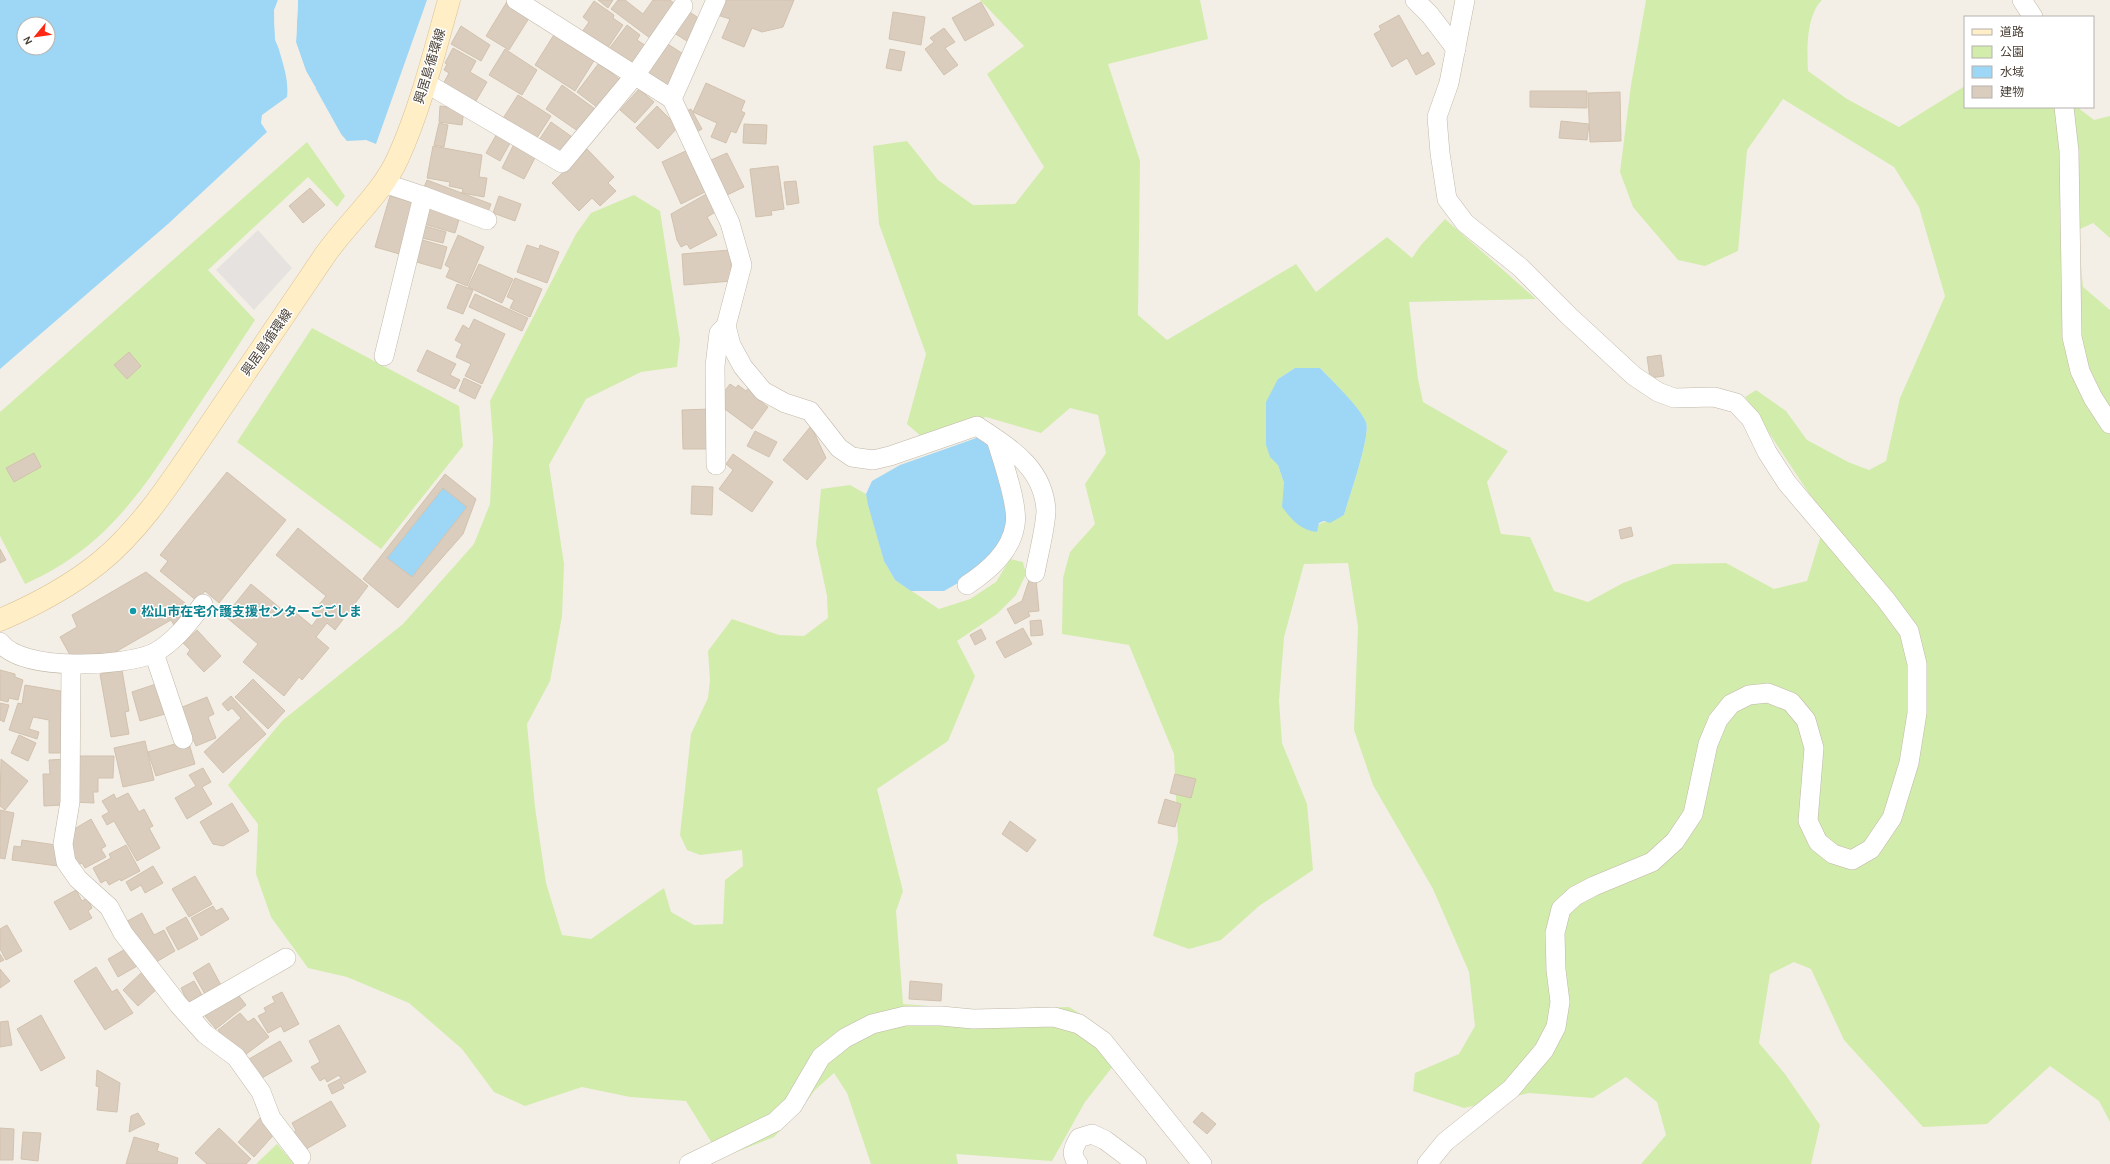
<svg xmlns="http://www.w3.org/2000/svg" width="2110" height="1164" font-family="Karla,'Noto Sans JP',sans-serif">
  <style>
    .green { fill: #d2ecac; fill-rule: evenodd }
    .parking { fill: #e5e2df }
    .water { fill: #9ed7f6; fill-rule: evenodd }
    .pier { fill: #f4efe6 }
    .building { fill: #dacdbe; stroke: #d2c2ae; fill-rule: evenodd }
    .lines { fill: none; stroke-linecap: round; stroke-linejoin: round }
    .street-casing { stroke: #c1b7a8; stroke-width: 20 }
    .secondary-casing { stroke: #d8c293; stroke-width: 23 }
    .street { stroke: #fff; stroke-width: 19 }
    .secondary { stroke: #ffeec6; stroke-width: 22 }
    .culture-dot { fill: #0f9aa8; stroke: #fff; stroke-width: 1.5 }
    .labels { text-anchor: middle; stroke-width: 3; stroke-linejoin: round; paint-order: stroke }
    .street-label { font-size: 13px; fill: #483f35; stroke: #fff }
    .culture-label { font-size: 13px; font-weight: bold; fill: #0d838f; stroke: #fff; text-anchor: start }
  </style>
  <rect width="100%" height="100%" fill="#f4efe6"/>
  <g class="green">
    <path d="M980 0H1200L1208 39 1108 64 1140 161 1138 315 1167 340 1296 264 1316 292 1387 237 1412 258 1421 245 1445 219 1536 299 1409 302 1418 379 1423 402 1508 451 1487 482 1501 534 1530 537 1554 591 1588 602 1623 583 1673 564 1726 563 1774 589 1807 581 1826 519 1745 397 1756 390 1786 411 1807 440 1848 462 1869 470 1886 461 1900 398 1945 296 1919 207 1894 167 1783 99 1747 150 1738 251 1705 266 1678 260 1633 207 1620 172 1631 85 1646 0H1822C1806 16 1807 50 1808 71L1847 99 1899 127 1965 86V107H2077L2094 120 2110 116V238L2093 223 2078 230 2083 287 2110 310V1122L2099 1101 2050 1066 1987 1124 1923 1127 1844 1040 1811 969 1794 962 1770 974 1759 1043 1785 1074 1820 1125 1811 1164H1641L1666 1135 1657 1102 1626 1077 1593 1098 1529 1093 1464 1108 1413 1091 1415 1073 1459 1054 1475 1026 1469 972 1433 889 1373 785 1354 730 1358 627 1348 563 1304 564 1284 637 1279 701 1282 743 1307 804 1313 870 1259 906 1221 940 1189 949 1153 936 1178 841 1174 754 1129 645 1062 634 1063 578 1070 552 1095 524 1085 484 1106 453 1098 415 1070 408 1041 433 986 417 923 438 907 424 926 354 879 224 873 146 907 141 938 180 973 205 1015 204 1044 167 987 74 1024 46ZM1295 368H1320C1333 382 1358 406 1366 422 1371 435 1349 498 1344 515L1319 524 1316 532 1284 495V483L1278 465V379Z"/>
    <path d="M307 142 345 196 337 207 308 177 208 270 255 320C232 355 209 390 186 424 140 494 104 549 25 584L0 536V412Z"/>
    <path d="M634 195 660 211 680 340 677 367 641 372 586 399 549 465 564 564 562 616 550 681 527 724 535 807 546 883 562 935 591 939 664 888 671 912 694 925 723 924 725 880 743 866 742 850 700 855 687 850 680 835 691 734 708 698 710 680 708 651 732 619 779 635 804 636 828 618 827 596 816 544 821 489 850 485 866 494 884 561 895 580 939 609 970 599 996 582 1010 559 1023 562 1026 574 1016 595 997 614 957 641 975 676 948 741 877 789 903 891 896 911 903 1004 983 1010 1069 1007 1092 1021 1124 1052 1085 1102 1052 1161 956 1154 958 1164H871L847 1093 834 1073 815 1090 801 1109 774 1137 721 1158 686 1101 630 1097 582 1087 525 1106 494 1092 462 1049 409 1003 347 977 308 968 271 917 256 874 258 824 228 785 283 720 403 624 474 544 490 504 493 440 490 401 576 234 591 213Z"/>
    <path d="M312 328 459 406 463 446 381 549 237 442Z"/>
    <path d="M277 1144 294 1164H256Z"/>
  </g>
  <path class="parking" d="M258 230 292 268 254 310 216 270Z"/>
  <g class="water">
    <path d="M0 0H278C265 37 291 64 287 97L262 115 261 123 267 132 168 224 0 369ZM24 24H48V48H24Z"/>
    <path d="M298 0H427L376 144 366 140 347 141 341 134 306 71 296 42Z"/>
    <path d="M1295 368H1320C1333 382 1359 406 1366 422 1371 435 1349 498 1344 515L1330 523 1324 521 1319 523 1317 532C1300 530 1292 520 1282 507L1284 483 1278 465 1270 457 1266 445V402L1278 379Z"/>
    <path d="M979 437 990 447 1009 513 1003 537 987 561 965 579 944 591H911L895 580 884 561 868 505 866 494 872 481 900 465Z"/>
    <path d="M443 488 467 507 412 577 387 558Z"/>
  </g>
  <g class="pier">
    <path d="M278 0H280L276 10 277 40 281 53 275 40 274 10Z"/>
    <path d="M296 0H298L296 43 306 71 316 88 314 89 304 72 294 43Z"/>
  </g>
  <g class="building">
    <path d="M508 0 531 15 509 50 486 36Z"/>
    <path d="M598 0H613L608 8Z"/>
    <path d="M618 0H625L643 14 653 0H670L679 7 654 41 611 9Z"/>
    <path d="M720 0H794L783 27 762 32 752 28 744 47 722 38 730 19 714 14Z"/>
    <path d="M594 1 614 15 613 18 623 25 607 49 582 32 589 22 583 17Z"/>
    <path d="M981 2 994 25 965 41 952 18Z"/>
    <path d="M685 9 703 21 690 43 671 31Z"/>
    <path d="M893 12 925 17 921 45 889 39Z"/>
    <path d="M1399 15 1422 56 1428 52 1435 64 1416 75 1407 58 1392 67 1374 34 1381 30 1379 26Z"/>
    <path d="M627 25 640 35 637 40 649 48 634 68 609 49Z"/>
    <path d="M461 26 490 45 481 61 451 44Z"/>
    <path d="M944 28 955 42 945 48 958 65 944 75 925 49 934 42 930 38Z"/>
    <path d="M555 33 595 59 575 91 535 65Z"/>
    <path d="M663 41 688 57 669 87 644 70Z"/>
    <path d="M453 48 476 61 470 72 487 82 473 106 441 88 449 73 444 70 447 64 445 63Z"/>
    <path d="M505 49 537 70 522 95 489 75Z"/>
    <path d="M890 49 905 52 901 71 886 68Z"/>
    <path d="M599 63 623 82 602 111 577 92Z"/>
    <path d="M706 83 745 101 741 111 745 113 736 133 731 131 726 143 711 137 717 123 693 112Z"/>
    <path d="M562 85 598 111 582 134 546 109Z"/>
    <path d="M639 89 654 102 635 123 620 110Z"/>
    <path d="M1530 91H1587V108L1530 107Z"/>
    <path d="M1620 92 1621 141 1590 142 1588 93Z"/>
    <path d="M518 95 551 116 533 144 500 123Z"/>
    <path d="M440 106 464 109 462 125 439 122Z"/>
    <path d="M657 106 678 127 658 149 636 128Z"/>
    <path d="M691 109 702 129 695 133 684 112Z"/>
    <path d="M1561 121 1589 124 1587 140 1559 138Z"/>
    <path d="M551 122 575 139 561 160 537 143Z"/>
    <path d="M439 123 448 125 444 147 434 145Z"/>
    <path d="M744 124 767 125 766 144 743 143Z"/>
    <path d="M499 130 513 138 500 161 486 153Z"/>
    <path d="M515 142 537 154 524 179 502 168Z"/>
    <path d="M433 146 482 155 479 177 487 178 484 197 462 193 463 189 449 186 450 182 427 178Z"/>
    <path d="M587 149 614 177 608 183 616 191 600 206 592 198 579 211 552 183Z"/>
    <path d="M690 149 702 173 697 175 705 192 681 204 662 162Z"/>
    <path d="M727 153 744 187 727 195 711 160Z"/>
    <path d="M778 166 784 209 771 211 772 215 756 217 750 169Z"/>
    <path d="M427 180 491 204 486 217 422 192Z"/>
    <path d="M796 181 799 203 787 205 784 182Z"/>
    <path d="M310 188 325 205 303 223 289 206Z"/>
    <path d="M710 192 719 210 707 217 717 235 690 249 687 244 681 247 677 240 671 214Z"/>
    <path d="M390 196 418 204 403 255 375 247Z"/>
    <path d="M499 196 521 204 515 221 493 213Z"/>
    <path d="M425 203 461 213 455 233 420 223Z"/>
    <path d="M421 225 446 232 443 243 418 237Z"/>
    <path d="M458 235 484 247 467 286 446 277 450 268 445 265Z"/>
    <path d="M419 239 447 247 441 269 413 261Z"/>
    <path d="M527 245 539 249 540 245 559 252 547 283 517 272Z"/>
    <path d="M730 250 732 281 684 285 682 254Z"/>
    <path d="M479 264 513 279 502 303 468 287Z"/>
    <path d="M515 278 542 289 530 317 510 308 514 300 507 297Z"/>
    <path d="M457 284 473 290 463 314 447 308Z"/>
    <path d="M475 294 528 318 522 331 469 307Z"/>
    <path d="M474 319 505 334 482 384 465 376 471 364 456 357 462 344 455 340 463 325 469 329Z"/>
    <path d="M427 350 456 364 450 375 460 380 455 389 417 371Z"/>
    <path d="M129 352 141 366 127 379 114 365Z"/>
    <path d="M1661 355 1664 376 1650 378 1647 357Z"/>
    <path d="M464 378 481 386 475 399 459 391Z"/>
    <path d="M730 384 736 388 738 385 746 391 751 385 760 391 755 397 768 407 752 429 722 407V395Z"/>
    <path d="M711 409 712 449H683L682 410Z"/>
    <path d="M811 426 826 458 807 480 783 460Z"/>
    <path d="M755 431 777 442 769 457 747 446Z"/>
    <path d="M34 453 41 467 14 482 6 468Z"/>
    <path d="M733 454 773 482 752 512 719 489 733 470 726 464Z"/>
    <path d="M227 472 286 520 219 603 205 591 197 601 160 571 168 561 160 555Z"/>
    <path d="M445 474 476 499 463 534 398 608 363 579ZM443 488 467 507 412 577 387 558Z"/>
    <path d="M692 486 713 487 712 515 691 514Z"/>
    <path d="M1631 527 1633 536 1621 539 1619 530Z"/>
    <path d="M298 528 368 586 335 630 327 623 316 637 329 648 302 680 299 677 284 696 243 662 258 644 225 616 251 584 291 617 295 612 312 626 319 616 313 612 326 596 276 555Z"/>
    <path d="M0 549 6 560 0 563Z"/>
    <path d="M146 572 190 607 177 630 171 620 112 654 70 655 60 637 77 627 72 615Z"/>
    <path d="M1036 579 1039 611 1028 612 1030 616 1015 624 1007 609 1022 601 1029 580Z"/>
    <path d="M1041 620 1043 635 1031 636 1030 621Z"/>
    <path d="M1023 628 1032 644 1005 658 996 642Z"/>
    <path d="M981 629 986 639 975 645 970 635Z"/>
    <path d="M197 630 221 656 204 672 187 654 190 650 183 643Z"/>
    <path d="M0 670 15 674V677L23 680 18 700 9 698 8 702 0 700Z"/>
    <path d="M122 670 129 711 125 712 129 734 111 737 100 674Z"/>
    <path d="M253 679 285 711 268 729 235 697Z"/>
    <path d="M156 684 165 714 140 721 132 692Z"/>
    <path d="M25 685 66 692 65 753H49V720L33 717 29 729 39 732 37 739 9 730 18 703 22 704Z"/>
    <path d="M231 696 266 734 223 773 204 752 241 718 232 708 228 711 222 704Z"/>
    <path d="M207 697 214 714 208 717 216 738 196 746 180 708Z"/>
    <path d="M0 703 9 705 4 722 0 720Z"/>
    <path d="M19 735 36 743 28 761 11 753Z"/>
    <path d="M188 740 195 764 156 776 148 752Z"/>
    <path d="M145 741 154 780 123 787 114 748Z"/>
    <path d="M73 756H114L113 778H98V792H93L94 803 73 802Z"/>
    <path d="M1 759 28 781 5 810 0 806Z"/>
    <path d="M67 759 63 805 44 806 43 774H50L49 760Z"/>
    <path d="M203 768 211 782 202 787 212 804 187 819 175 798 196 786 189 775Z"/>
    <path d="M1175 774 1196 779 1191 798 1170 793Z"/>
    <path d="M128 793 139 812 144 809 153 826 149 828 160 848 137 861 114 821 107 825 102 816 109 812 102 801 114 794 116 799Z"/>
    <path d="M1165 799 1181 804 1175 827 1158 823Z"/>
    <path d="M232 803 249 831 223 846 213 844 200 822Z"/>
    <path d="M0 810 14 813 5 859 0 858Z"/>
    <path d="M91 819 106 846 101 849 106 857 85 868 82 863 76 866 66 834Z"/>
    <path d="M1010 821 1036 840 1027 852 1002 834Z"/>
    <path d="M22 840 56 845 58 866 12 860 14 846 21 847Z"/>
    <path d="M126 845 140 871 121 881 120 879 109 885 106 880 101 883 93 868 111 858 109 854Z"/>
    <path d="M153 866 163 883 145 893 141 885 131 891 126 882Z"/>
    <path d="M195 876 212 904 189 917 172 889Z"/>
    <path d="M76 890 82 901 87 898 92 908 88 911 92 918 70 930 54 902Z"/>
    <path d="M213 906 216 911 222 908 229 919 201 936 191 918Z"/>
    <path d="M142 913 154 935 164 930 175 951 151 965 122 924Z"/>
    <path d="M186 917 198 939 178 950 166 928Z"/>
    <path d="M7 925 22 951 6 960 0 949V929Z"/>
    <path d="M129 947 139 965 118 977 108 959Z"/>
    <path d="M0 954 4 960 0 962Z"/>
    <path d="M209 963 222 987 206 996 193 973Z"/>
    <path d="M96 967 112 992 117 989 133 1013 105 1030 74 981Z"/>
    <path d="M0 969 10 981 0 988Z"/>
    <path d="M142 972 157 989 138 1006 123 990Z"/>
    <path d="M194 981 202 995 188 1003 181 988Z"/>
    <path d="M910 981 942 984 941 1001 909 999Z"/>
    <path d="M236 992 246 1005 216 1029 205 1016Z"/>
    <path d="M282 992 299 1024 284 1032 281 1026 268 1033 258 1016 266 1012 264 1008 275 1002 272 997Z"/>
    <path d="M240 1013 248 1022 254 1018 269 1037 241 1058 218 1030Z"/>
    <path d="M41 1015 65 1058 41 1071 17 1029Z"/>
    <path d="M8 1021 12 1045 0 1047V1022Z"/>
    <path d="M339 1025 366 1072 344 1084 339 1075 327 1082 325 1078 320 1081 311 1067 320 1062 309 1041Z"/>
    <path d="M280 1041 292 1061 260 1079 249 1059Z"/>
    <path d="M97 1070 120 1083 117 1112 97 1110 99 1087 96 1086Z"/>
    <path d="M340 1079 344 1088 332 1094 328 1085Z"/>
    <path d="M331 1101 346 1126 301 1152 291 1134 296 1131 292 1123Z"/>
    <path d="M1202 1112 1216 1124 1207 1134 1193 1122Z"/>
    <path d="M138 1113 145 1124 129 1132 131 1116Z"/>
    <path d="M262 1116 277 1131 254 1157 238 1142Z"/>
    <path d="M0 1128 14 1129 13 1160H0Z"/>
    <path d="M219 1128 251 1159 246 1164H207L195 1153Z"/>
    <path d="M23 1132 41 1133 38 1161 21 1159Z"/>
    <path d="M134 1137 159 1144 157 1151 178 1158 177 1164H126Z"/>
  </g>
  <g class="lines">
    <defs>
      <g id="street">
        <path d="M516 0 672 99 716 0"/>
        <path d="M1415 0 1430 15 1456 49"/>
        <path d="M2022 0 2033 17"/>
        <path d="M426 83 562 163 636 74 683 6"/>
        <path d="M672 99 730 223 742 265 726 326 731 345 743 367 763 391 785 403 810 411 839 448 852 457 873 460 890 456 977 426C1009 448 1043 466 1046 510 1046 526 1038 556 1035 573"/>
        <path d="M2064 107 2069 151 2072 337 2080 371 2093 398 2110 424"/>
        <path d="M384 183 423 196 384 356"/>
        <path d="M423 196 487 220"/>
        <path d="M716 465 715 366 719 333 726 326"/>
        <path d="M967 585C988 571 1011 552 1015 525 1019 506 1002 459 996 439"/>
        <path d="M0 642C21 672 123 667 154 653 175 642 189 622 203 604"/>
        <path d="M154 653 183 739"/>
        <path d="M71 665 70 802 63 844 66 862 78 879 109 907 123 933 178 1004 205 1034 236 1057 261 1092 271 1118 301 1157"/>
        <path d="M188 1014 286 958"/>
        <path d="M689 1164 775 1122 793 1105 821 1057 845 1038 872 1024 905 1016H941L973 1019 1054 1017 1079 1024 1103 1041 1202 1164"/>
        <path d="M1078 1164C1070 1154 1073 1149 1079 1138L1092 1134 1105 1140 1137 1164"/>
        <path d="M1427 1164 1445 1142 1511 1089 1544 1050 1556 1027 1560 1002 1556 970 1555 933 1561 909 1575 896 1594 886 1652 862 1675 841 1693 814 1708 744 1718 720 1731 704 1749 695 1768 693 1791 702 1806 720 1814 748 1808 821 1818 842 1833 854 1852 860 1871 849 1892 818 1909 763 1917 713V664L1909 631 1886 600 1787 483 1767 452 1751 419 1736 403 1714 397 1674 398 1658 392 1634 376 1569 316 1520 267 1465 223 1447 199 1440 153 1437 117 1449 83 1465 0"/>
      </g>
      <path id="secondary" d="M0 620C35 605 69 587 99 563 142 528 172 480 203 435 244 375 284 315 325 255 348 222 381 195 398 158 421 107 434 53 449 0"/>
    </defs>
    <use href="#street" class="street-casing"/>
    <use href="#secondary" class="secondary-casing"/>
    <use href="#street" class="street"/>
    <use href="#secondary" class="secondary"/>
  </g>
  <circle class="culture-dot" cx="133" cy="611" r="4"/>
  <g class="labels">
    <g class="street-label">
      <text transform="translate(429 66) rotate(-73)" y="5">興居島循環線</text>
      <text transform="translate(266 342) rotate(-55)" y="5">興居島循環線</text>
    </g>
    <g class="culture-label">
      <text x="141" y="616">松山市在宅介護支援センターごごしま</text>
    </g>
  </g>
  <rect x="1964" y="16" width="130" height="92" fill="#ffffff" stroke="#b6b2ae"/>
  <rect x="1972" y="29" width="20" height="6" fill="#ffeec6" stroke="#b6b2ae"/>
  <text x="2000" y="36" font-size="12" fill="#483f35">道路</text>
  <rect x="1972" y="46" width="20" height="12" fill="#d2ecac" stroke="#b6b2ae"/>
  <text x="2000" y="56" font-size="12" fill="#483f35">公園</text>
  <rect x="1972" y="66" width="20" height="12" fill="#9ed7f6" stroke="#b6b2ae"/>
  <text x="2000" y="76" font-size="12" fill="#483f35">水域</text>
  <rect x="1972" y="86" width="20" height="12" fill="#dacdbe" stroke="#b6b2ae"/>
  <text x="2000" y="96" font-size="12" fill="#483f35">建物</text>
  <g transform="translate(36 36) rotate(241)"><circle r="19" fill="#ffffff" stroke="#b6b2ae"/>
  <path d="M0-3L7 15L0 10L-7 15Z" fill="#ff2913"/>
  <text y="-6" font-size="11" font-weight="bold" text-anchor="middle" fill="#483f35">N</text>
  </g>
</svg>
